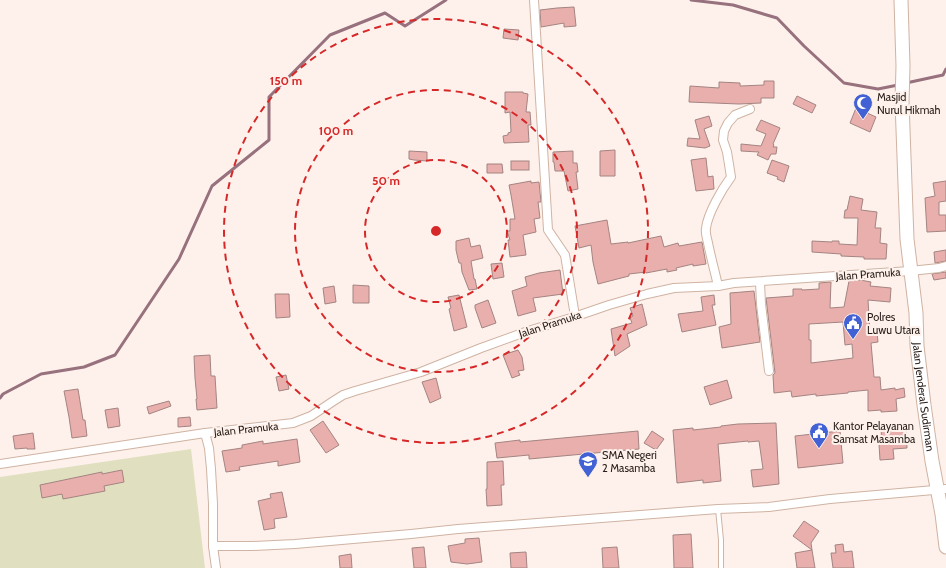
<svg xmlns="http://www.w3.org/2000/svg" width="946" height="568" font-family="Cabin,sans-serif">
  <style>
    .green { fill: #e0e0c0 }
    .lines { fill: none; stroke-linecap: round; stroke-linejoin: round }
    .stream { stroke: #97717d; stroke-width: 3 }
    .building { fill: #e8afac; stroke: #a48482; fill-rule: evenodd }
    .service-casing { stroke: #cfb3a3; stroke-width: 6 }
    .minor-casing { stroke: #cfb3a3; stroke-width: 10 }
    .trunk-casing { stroke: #cfb3a3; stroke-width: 15 }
    .service { stroke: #fff; stroke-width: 4 }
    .minor { stroke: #fff; stroke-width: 8 }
    .trunk { stroke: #fff; stroke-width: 13 }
    .ring { fill: none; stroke: #d62828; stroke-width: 2; stroke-dasharray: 7 5 }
    .labels { text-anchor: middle; stroke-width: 4; stroke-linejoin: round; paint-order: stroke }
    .poi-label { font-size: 11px; fill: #271c17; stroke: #fef1eb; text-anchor: start }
    .street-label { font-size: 11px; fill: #271c17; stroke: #fef1eb }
    .centre { fill: #d62828; stroke: #fef1eb; stroke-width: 2 }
    .ring-label { font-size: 12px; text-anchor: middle; font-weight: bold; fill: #d62828; stroke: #fef1eb; stroke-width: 4; stroke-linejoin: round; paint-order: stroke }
  </style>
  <rect width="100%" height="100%" fill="#fef1eb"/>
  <path class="green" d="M191 449 205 568H0V477Z"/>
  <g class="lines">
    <g class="stream">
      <path d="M691 0 733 5 777 18 804 46 844 83 878 89 898 85"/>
      <path d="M906 83 943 75 946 69"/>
      <path d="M0 398 3 394 41 374 84 367 115 355 179 259 212 186 269 140V97L330 35 385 13 405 26 446 0"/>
    </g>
  </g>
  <g class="building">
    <path d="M574 7 576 26 564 27V23L541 27 540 10 557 8Z"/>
    <path d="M504 29 519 30 518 40 503 38Z"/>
    <path d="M764 81H774V98H761V103L739 104 689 102 690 86 719 88V82L740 83V86L764 85Z"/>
    <path d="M505 92H523V93L528 94 526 112H530L531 125H528L529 142 504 143 503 136 508 135V133L511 132 510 112 505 113Z"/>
    <path d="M797 96 816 105 812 113 793 104Z"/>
    <path d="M856 108 876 117 870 132 850 123Z"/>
    <path d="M709 116 712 126 704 129 710 146 705 148 687 146 688 138 700 139 695 120Z"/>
    <path d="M761 120 780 128 773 144 774 145 773 147H777L776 154H771L768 160 757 155 759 152 741 151V144L761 146 766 134 756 130Z"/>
    <path d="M615 150V176H600V151Z"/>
    <path d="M409 151 427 152V161L414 160 409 159Z"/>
    <path d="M573 151V163H577L578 172H576L578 189 568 191 564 171H555L554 162H553V152Z"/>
    <path d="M706 158 708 177 713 176 714 189 696 191 691 160Z"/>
    <path d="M772 160 789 166 784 182 777 179 778 177 767 173Z"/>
    <rect x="511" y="161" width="18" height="9"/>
    <path d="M487 164H502L503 173H487Z"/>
    <path d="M531 181V183L539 182 541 202H538L540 218 534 219 536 232 523 235 526 255 510 257 508 240H510L507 231H510V219H515L511 195 509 185Z"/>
    <path d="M946 181V201L939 202V215H946V231L927 232 925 198 935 196 933 183Z"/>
    <path d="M850 196 863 199 861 210 877 212 875 228H881L880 243 887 244 886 259H864V257L841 256V254L812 252V241L832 242V241H839V244L857 245 858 218H844L845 210H847Z"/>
    <path d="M607 220 611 244 628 242V243L661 236 664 247 678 243 679 246 702 242 706 264 693 266V264L676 268 677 270 667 272V269L646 273V272L629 274V276L598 284 593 262 591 245 579 248 575 226Z"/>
    <path d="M469 238 471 247 480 245 483 258 471 261 474 279H475L477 289 469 290 462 272 461 263H459L456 250V241Z"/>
    <path d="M946 250V261L935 263 934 252Z"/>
    <path d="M502 263 504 277 493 279 491 264Z"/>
    <path d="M560 270 563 294 533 298 536 311 518 316 512 291 527 286 525 277 539 273Z"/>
    <path d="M946 272V278L934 280 932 274Z"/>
    <path d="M860 280 871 282 870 286 891 288 890 302 868 300 870 332H877L878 342 871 343 874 377H880L881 390 895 388V390L904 388 905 397 896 399 897 411 881 412V410L868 411V390L848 392V393L816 396V394L792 397 791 391 774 393 773 375 775 373 766 298 793 296V289H802V290L819 289V283L831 282 830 308 844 307 849 281ZM843 322 845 345 852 344 853 358 811 363V340H809V324Z"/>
    <path d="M353 285 369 286V303H353Z"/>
    <path d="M334 286 336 302 325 304 323 288Z"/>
    <path d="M754 291 760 342 722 348 719 327 731 324 730 293Z"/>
    <path d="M275 294H289L290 317 276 318Z"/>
    <path d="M459 295 467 327 454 331 449 309 451 308 448 297Z"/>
    <path d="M714 295 715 305H712L716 325 682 332 678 314 703 311 701 297Z"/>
    <path d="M488 300 496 323 482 328 475 308V305Z"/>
    <path d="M642 304 647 325 627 334 630 346 615 356 611 329 632 323 630 318 633 316 630 308Z"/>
    <path d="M518 350 522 357 524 370 518 371 520 375 512 378 503 355Z"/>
    <path d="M210 355 211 376H215L217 408 197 410 196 399H197L195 378 194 356Z"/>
    <path d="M286 375 289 389 279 391 276 377Z"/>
    <path d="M436 378 441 398 430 403 422 382Z"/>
    <path d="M727 380 732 398 710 405 704 387Z"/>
    <path d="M78 389 83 420H85L87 436 72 438 69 417 64 391Z"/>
    <path d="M169 401 171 406 149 414 147 407Z"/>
    <path d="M118 408 120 426 108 428 105 410Z"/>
    <path d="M190 417 191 426 178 427V418Z"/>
    <path d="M323 421 339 445 326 453 310 430Z"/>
    <path d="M776 423 779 484 753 487 751 470 763 469 759 441 748 442V441L718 444 721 481 703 483V480L677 483 673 430 693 428V430L721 427V426L738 424Z"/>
    <path d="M894 426H906L907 448 893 449 894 459 880 460 879 444H882L881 429 894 428Z"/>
    <path d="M638 431 639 449 529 459V455L497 458 495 443 520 440V442Z"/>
    <path d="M652 431 664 439 656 450 644 443Z"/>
    <path d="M840 431 843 463 798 468 795 436Z"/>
    <path d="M33 433 35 449H27V448L15 449 13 436Z"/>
    <path d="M297 439 300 462 278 466V461L239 467 240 470 226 472 222 451 242 448V445L263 441V444Z"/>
    <path d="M503 461 504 485H501L502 505 487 506 486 489H487V462Z"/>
    <path d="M122 470 124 482 104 486 105 491 63 499 62 494 42 498 40 485 102 472V474Z"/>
    <path d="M282 492 287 517 274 519 275 528 264 530 258 501 271 498 270 494Z"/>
    <path d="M804 521 819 531 811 543 812 550 793 536Z"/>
    <path d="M691 534 693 568H674L673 535Z"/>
    <path d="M479 538 482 562 467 564 451 562 448 546 465 543V539Z"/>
    <path d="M843 544 844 552 852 551 854 568H833L831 553H836L835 545Z"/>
    <path d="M424 547 426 568H414L412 548Z"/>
    <path d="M617 547 619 568H603L602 548Z"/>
    <path d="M812 550 815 568H797L795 553Z"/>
    <path d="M526 552 527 568H511L510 553Z"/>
    <path d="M351 554 352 568H340L339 556Z"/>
  </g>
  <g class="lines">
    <defs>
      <path id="service" d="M718 509 721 540V568"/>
      <g id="minor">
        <path d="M534 0 548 230 565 255 575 316"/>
        <path d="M760 282 761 304 769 371"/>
        <path d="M718 286C715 272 711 258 708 243 707 238 705 233 706 228 708 213 722 189 731 177L727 152 723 140 724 131 728 123 735 115 750 109"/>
        <path d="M205 433 293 423 311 416 332 402 343 395 355 391 421 372 481 348 528 331 571 318 609 305 647 294 674 288 718 286 734 283 910 271 939 268 946 266"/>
        <path d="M0 464 205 433 209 448 211 469 213 504V546"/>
        <path d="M216 568 213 546H252L295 544 411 534 458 529 718 509 769 507 830 499 946 489"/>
      </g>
      <g id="trunk">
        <path id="s1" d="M901 0 903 66 902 102 907 239 916 313 917 346 924 405 932 461 942 514 946 547"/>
      </g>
    </defs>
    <use href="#service" class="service-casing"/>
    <use href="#minor" class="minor-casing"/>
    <use href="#trunk" class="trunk-casing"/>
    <use href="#service" class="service"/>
    <use href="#minor" class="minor"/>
    <use href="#trunk" class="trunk"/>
  </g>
  <g class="ring">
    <circle cx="436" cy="231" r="71"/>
    <circle cx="436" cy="231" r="141"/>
    <circle cx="436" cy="231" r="212"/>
  </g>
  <defs>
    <symbol id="mosque-pin" viewBox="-11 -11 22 30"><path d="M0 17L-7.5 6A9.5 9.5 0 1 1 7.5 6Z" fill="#4261d4" stroke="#fef1eb"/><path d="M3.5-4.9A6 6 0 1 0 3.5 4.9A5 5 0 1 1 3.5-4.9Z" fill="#fff"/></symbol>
    <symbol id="civic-pin" viewBox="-11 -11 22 30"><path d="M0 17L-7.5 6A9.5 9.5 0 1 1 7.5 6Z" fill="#4261d4" stroke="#fef1eb"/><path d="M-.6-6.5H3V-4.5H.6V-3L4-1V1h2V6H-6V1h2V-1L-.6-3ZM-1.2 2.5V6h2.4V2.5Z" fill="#fff"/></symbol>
    <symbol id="school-pin" viewBox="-11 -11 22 30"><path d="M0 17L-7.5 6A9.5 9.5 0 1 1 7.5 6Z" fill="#4261d4" stroke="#fef1eb"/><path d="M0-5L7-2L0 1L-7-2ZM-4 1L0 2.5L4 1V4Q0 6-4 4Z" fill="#fff"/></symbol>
  </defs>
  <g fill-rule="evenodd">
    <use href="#mosque-pin" x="852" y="92" width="22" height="30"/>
    <use href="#civic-pin" x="842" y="312" width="22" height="30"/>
    <use href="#civic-pin" x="808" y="421" width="22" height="30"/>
    <use href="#school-pin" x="577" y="450" width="22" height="30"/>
  </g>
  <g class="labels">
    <g class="poi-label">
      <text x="877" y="101">Masjid<tspan x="877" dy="13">Nurul Hikmah</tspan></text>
      <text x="867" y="321">Polres<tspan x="867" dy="13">Luwu Utara</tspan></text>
      <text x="833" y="430">Kantor Pelayanan<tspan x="833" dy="13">Samsat Masamba</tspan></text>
      <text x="602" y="459">SMA Negeri<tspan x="602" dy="13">2 Masamba</tspan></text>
    </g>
    <g class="street-label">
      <text transform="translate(868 274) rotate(-4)" y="4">Jalan Pramuka</text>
      <text transform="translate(550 324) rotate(-18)" y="4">Jalan Pramuka</text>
      <text dy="4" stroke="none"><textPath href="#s1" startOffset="398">Jalan Jenderal Sudirman</textPath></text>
      <text transform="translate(246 429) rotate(-6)" y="4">Jalan Pramuka</text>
    </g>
  </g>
  <circle cx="436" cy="231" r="6" class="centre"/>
  <g class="ring-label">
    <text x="286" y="85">150 m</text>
    <text x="336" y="135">100 m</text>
    <text x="386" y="185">50 m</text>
  </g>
</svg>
